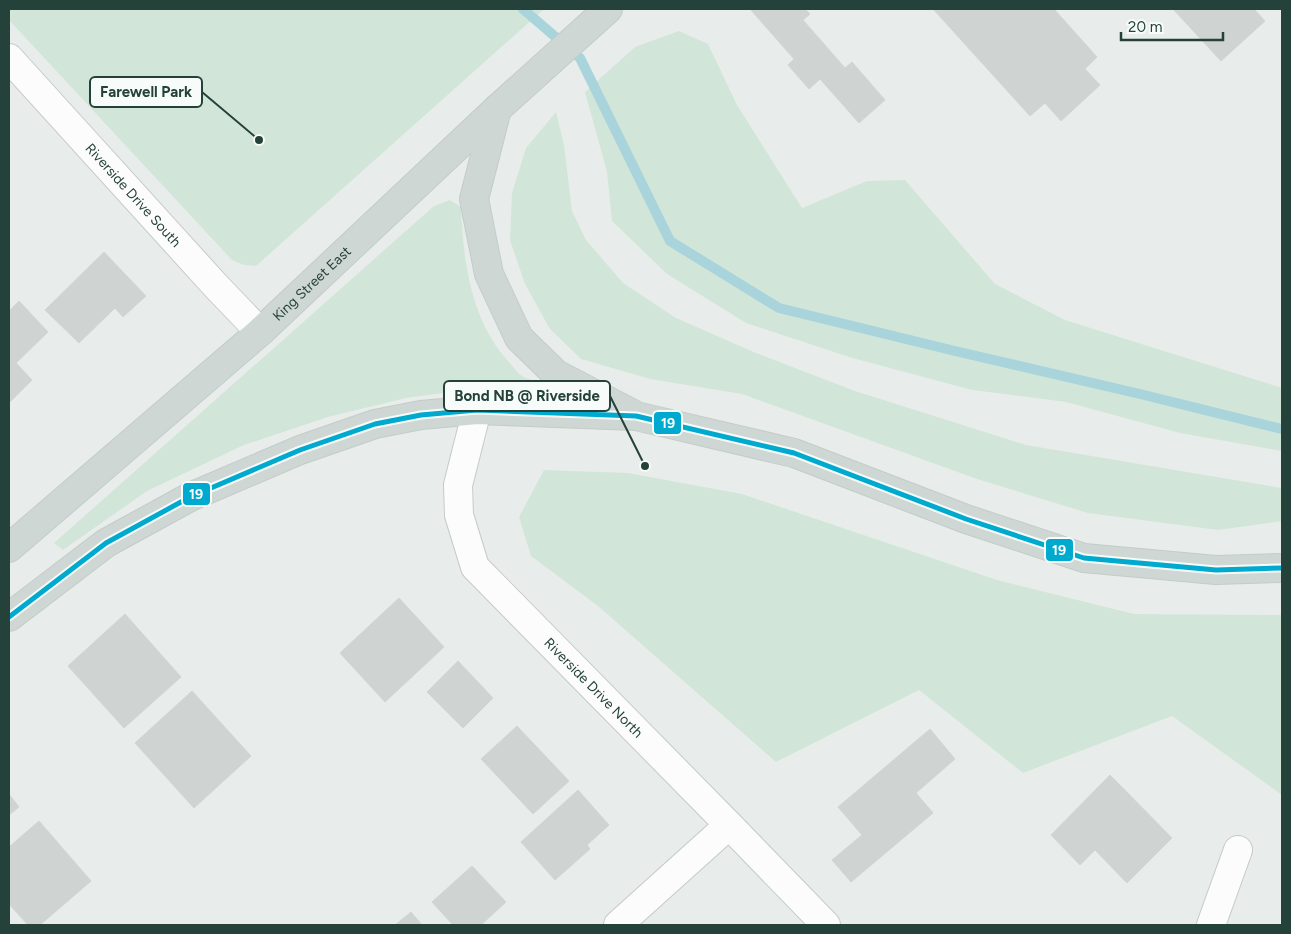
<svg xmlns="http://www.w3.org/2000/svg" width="1291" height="934" font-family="Figtree,sans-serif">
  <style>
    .green { fill: #d1e6d8 }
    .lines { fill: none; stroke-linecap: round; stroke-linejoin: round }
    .stream { stroke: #a9d4db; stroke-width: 10 }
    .building { fill: #cfd4d2; stroke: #d1d6d4 }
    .minor-casing { stroke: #c5cac8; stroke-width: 30 }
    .major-casing { stroke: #c3ccc9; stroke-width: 30 }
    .minor { stroke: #fcfcfc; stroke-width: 28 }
    .major { stroke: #cfd7d5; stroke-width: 28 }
    .bus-1-casing { stroke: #f7fbf9; stroke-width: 9 }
    .bus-1 { stroke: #00a9ce; stroke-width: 5 }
    .labels { text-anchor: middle; stroke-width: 4.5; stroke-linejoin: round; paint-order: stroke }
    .street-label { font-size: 14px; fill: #24423a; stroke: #f7fbf9 }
    .leader { fill: none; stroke: #24423a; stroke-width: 2 }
    .callout-dot { fill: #24423a; stroke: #f7fbf9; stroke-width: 2 }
    .callout { fill: #f7fbf9; stroke: #24423a; stroke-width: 2 }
    .callout-label { font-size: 15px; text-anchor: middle; font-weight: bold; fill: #24423a }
    .line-badge { stroke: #f7fbf9; stroke-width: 2 }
    .badge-label { font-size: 14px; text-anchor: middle; font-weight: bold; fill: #fff }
  </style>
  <rect width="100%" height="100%" fill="#e8edeb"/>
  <g class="green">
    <path d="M9 9H544L256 266 244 265 232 260 9 20Z"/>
    <path d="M679 31 708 44 737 105 802 208 867 181 905 180 995 284 1065 320 1282 388V451L1180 433 1066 402 972 390 849 357 746 323 667 274 612 221 607 172 585 92 635 47Z"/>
    <path d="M556 112 564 145 572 211 586 240 623 283 676 318 756 353 855 391 1026 445 1282 488V521L1218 530 1088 513 977 479 742 394 650 379 581 359 550 329 525 284 510 240 512 193 526 148Z"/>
    <path d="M450 200 461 207C463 261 471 321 509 362 513 366 517 373 522 376 529 380 539 382 547 386L465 390 406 398 328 417 244 445 147 491 63 550 54 543 434 206Z"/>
    <path d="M544 470 628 473 742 494 997 580 1134 614 1282 615V795L1172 716 1023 773 919 690 776 762 598 606 531 556 519 517Z"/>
  </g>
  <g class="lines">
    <path class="stream" d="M523 9 580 58 670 241 779 308 955 351 1140 394 1282 429"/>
  </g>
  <g class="building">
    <path d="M750 9H805L810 14 803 20 845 68 852 62 885 100 859 123 820 79 809 89 788 65 794 59Z"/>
    <path d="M933 9H1054L1097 57 1085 69 1100 85 1061 121 1045 103 1030 116Z"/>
    <path d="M1173 9H1254L1265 21 1221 61Z"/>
    <path d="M104 252 146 296 123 317 115 308 79 343 45 310Z"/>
    <path d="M19 301 48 332 16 363 32 380 9 403V311Z"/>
    <path d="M399 598 444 647 385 702 340 653Z"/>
    <path d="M125 614 181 677 124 728 68 666Z"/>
    <path d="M458 661 493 698 463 728 427 692Z"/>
    <path d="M192 691 251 756 194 808 135 743Z"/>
    <path d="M517 726 569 781 533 814 481 759Z"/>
    <path d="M930 729 955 759 916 793 933 813 851 882 832 860 862 835 838 807Z"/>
    <path d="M1110 775 1172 838 1127 883 1095 850 1080 865 1051 835Z"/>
    <path d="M578 790 609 825 587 845 590 849 555 880 521 842Z"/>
    <path d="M9 794 19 807 9 815Z"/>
    <path d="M39 821 91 881 40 925H28L9 904V847Z"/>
    <path d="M472 866 506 902 481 925H453L432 902Z"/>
    <path d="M411 912 422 925H395Z"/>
  </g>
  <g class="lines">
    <defs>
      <g id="minor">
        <path id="s1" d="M9 58 215 285 260 332"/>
        <path id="s2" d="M477 410 458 485 459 515 475 567 729 825 826 925"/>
        <path d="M618 925 729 825"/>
        <path d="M1211 925 1238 850"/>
      </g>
      <g id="major">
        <path d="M497 109 474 199 489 274 519 338 556 374 631 413"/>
        <path id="s3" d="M9 548 260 332 497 109 608 9"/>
        <path d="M9 617 106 543 190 497 300 450 375 424 421 415 477 410 636 416 794 453 966 519 1084 558 1216 570 1282 568"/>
      </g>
    </defs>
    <use href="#minor" class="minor-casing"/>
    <use href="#major" class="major-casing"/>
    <use href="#minor" class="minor"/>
    <use href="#major" class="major"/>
    <defs>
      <path id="bus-1" d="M9 617 106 543 190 497 300 450 375 424 421 415 477 410 636 416 794 453 966 519 1084 558 1216 570 1282 568"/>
    </defs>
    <use href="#bus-1" class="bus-1-casing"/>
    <use href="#bus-1" class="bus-1"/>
  </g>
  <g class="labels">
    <g class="street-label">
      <text dy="5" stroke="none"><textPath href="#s1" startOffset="185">Riverside Drive South</textPath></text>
      <text dy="5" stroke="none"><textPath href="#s3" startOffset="402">King Street East</textPath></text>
      <text dy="5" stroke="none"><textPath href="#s2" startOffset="331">Riverside Drive North</textPath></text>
    </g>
  </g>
  <path class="leader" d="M259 140L202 92M645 466L610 396"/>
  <g class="callout-dot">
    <circle cx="259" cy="140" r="5"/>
    <circle cx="645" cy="466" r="5"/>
  </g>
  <g class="callout">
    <rect x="90" y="77" width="112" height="30" rx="5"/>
    <rect x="444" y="381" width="166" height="30" rx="5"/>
  </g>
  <g class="callout-label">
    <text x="146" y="97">Farewell Park</text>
    <text x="527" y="401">Bond NB @ Riverside</text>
  </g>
  <g class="line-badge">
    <rect x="653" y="411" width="29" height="24" rx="5" fill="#00a9ce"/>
    <rect x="182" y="482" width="29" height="24" rx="5" fill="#00a9ce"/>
    <rect x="1045" y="538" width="29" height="24" rx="5" fill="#00a9ce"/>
  </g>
  <g class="badge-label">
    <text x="668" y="428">19</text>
    <text x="196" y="499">19</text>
    <text x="1059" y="555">19</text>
  </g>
  <rect width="1291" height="934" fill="none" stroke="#24423a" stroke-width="20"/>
  <path d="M1121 32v8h102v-8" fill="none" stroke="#24423a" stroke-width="2.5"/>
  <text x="1128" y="32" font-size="15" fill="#24423a" stroke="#f7fbf9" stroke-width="4" paint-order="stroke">20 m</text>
</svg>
